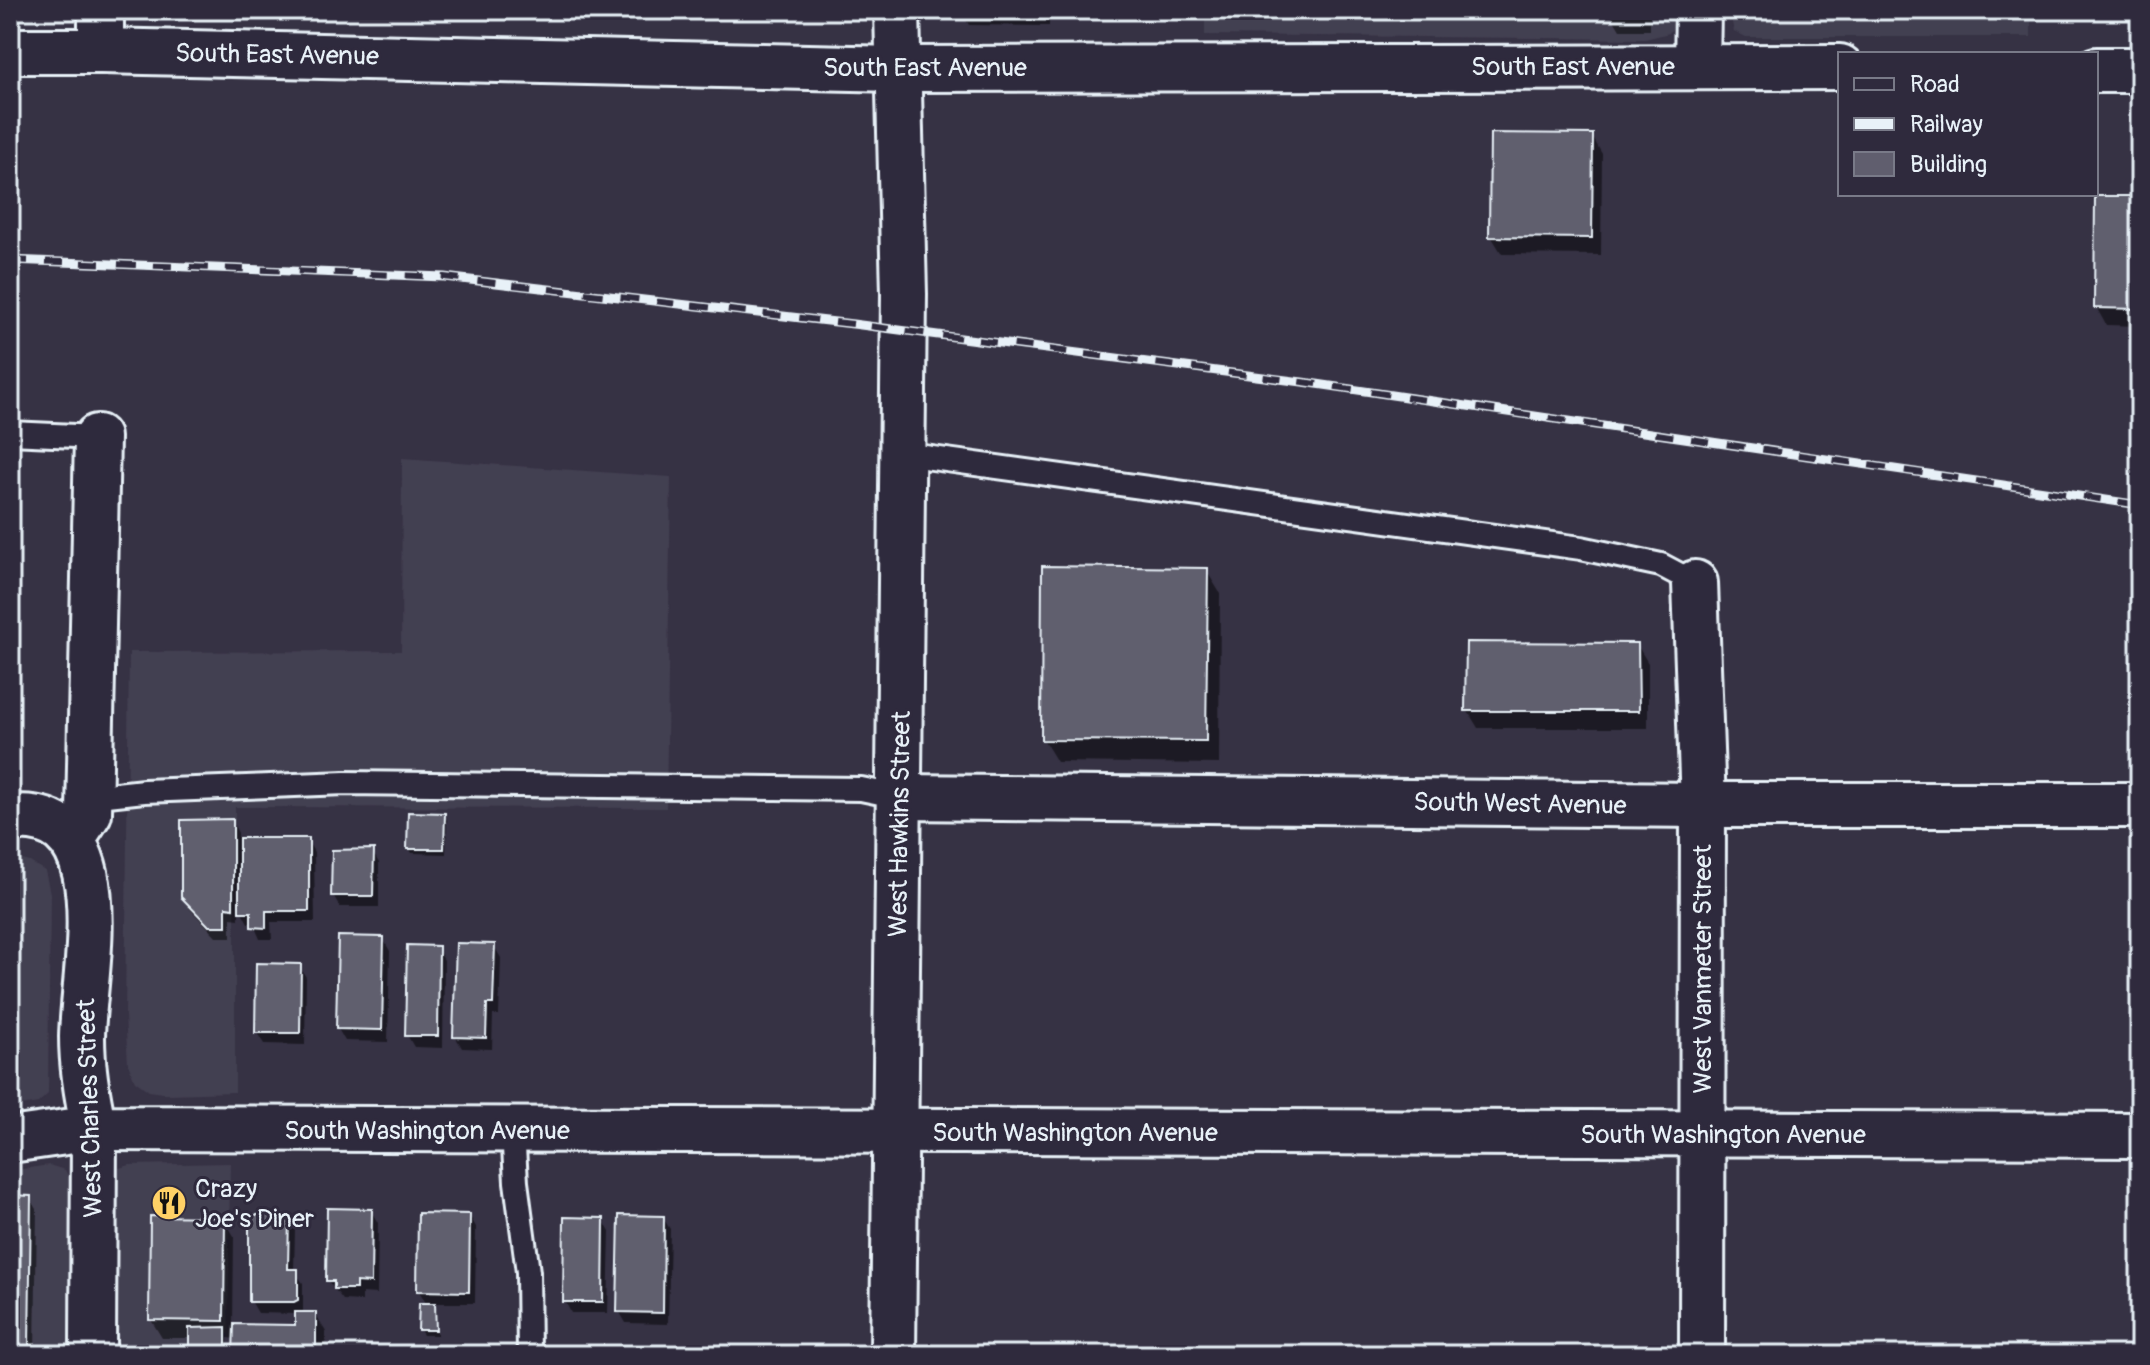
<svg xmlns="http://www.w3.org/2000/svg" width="2150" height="1365" font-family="Pangolin,sans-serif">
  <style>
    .built { fill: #433f51 }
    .shadow { fill: #0007 }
    .building { fill: #605e6e; stroke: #e8f1f8; stroke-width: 2 }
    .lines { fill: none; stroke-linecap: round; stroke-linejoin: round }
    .lane-casing { stroke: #e8f1f8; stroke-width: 28 }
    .street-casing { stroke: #e8f1f8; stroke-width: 50 }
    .secondary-casing { stroke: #e8f1f8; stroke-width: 50 }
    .primary-casing { stroke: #e8f1f8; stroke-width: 50 }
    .lane { stroke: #2f2a3d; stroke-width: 22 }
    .street { stroke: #2f2a3d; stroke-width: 44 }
    .secondary { stroke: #2f2a3d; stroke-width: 44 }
    .primary { stroke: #2f2a3d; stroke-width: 44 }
    .rail-casing { stroke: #e8f1f8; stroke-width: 9 }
    .rail { stroke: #2f2a3d; stroke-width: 6; stroke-dasharray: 18; stroke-linecap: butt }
    .labels { text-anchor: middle; stroke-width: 6; stroke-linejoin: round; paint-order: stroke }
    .street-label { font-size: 26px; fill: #e8f1f8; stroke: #2f2a3d }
    .poi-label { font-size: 26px; fill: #e8f1f8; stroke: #2f2a3d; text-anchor: start }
  </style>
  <rect width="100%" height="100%" fill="#363244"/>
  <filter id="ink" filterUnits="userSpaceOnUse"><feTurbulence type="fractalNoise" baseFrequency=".0125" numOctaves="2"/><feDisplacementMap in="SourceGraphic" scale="16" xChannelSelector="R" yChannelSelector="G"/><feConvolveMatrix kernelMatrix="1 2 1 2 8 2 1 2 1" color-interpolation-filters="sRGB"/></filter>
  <g filter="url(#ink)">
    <g class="built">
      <path d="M1205 10H1677V22L1669 33 1645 39 1205 35Z"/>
      <path d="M1729 10H2031V37H1746L1734 31Z"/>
      <path d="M402 458 671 477 666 808 235 807V1092L170 1094 149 1091 135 1081 128 1064 125 1016 129 652 401 651Z"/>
      <path d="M10 857 30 862 45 871 50 893 48 1094 38 1103 10 1108Z"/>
      <path d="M230 1163 228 1355H117L115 1182 119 1168 130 1165Z"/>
      <path d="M49 1165 65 1170 73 1185 72 1355H10V1171Z"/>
    </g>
    <g class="shadow">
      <path d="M960 10H1049V26L969 25Z"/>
      <path d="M1252 10H1285V13H1254Z"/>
      <path d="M1608 10H1650V30H1620Z"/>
      <path d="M1592 136 1602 154 1601 255 1502 254 1491 236Z"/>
      <path d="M2140 198V326L2106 325 2096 307Z"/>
      <path d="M1206 570 1220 593 1219 764 1057 762 1043 739Z"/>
      <path d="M1637 645 1648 663V728H1478L1467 710Z"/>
      <path d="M444 815 447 820 446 854 412 853 409 848Z"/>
      <path d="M232 821 238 833V840H307L314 852 315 922H271L272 939H260L253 923H248L239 906V919L231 918V937H217L190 909 183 897Z"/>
      <path d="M372 851 379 863V907H340L333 895Z"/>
      <path d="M383 939 390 951 388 1042 345 1041 338 1029Z"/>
      <path d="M494 946 501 958 499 1015H493L492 1049 462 1048 455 1036Z"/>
      <path d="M437 948 444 960 443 1048 414 1047 407 1035Z"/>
      <path d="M299 966 306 977 305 1045 264 1044 257 1033Z"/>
      <path d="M10 1036 18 1096 10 1097Z"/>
      <path d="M10 1197 30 1198 37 1209 35 1355H10Z"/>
      <path d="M371 1211 378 1223 377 1294 362 1293V1301L343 1300 328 1281Z"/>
      <path d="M469 1215 476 1227 475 1303H433L437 1311V1335H423L420 1330 427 1305 419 1291Z"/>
      <path d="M288 1217 295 1229 294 1271 303 1283V1314H315L326 1332 325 1355H235L236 1339 228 1338V1355H191V1338H162L151 1320 224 1219 234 1236 233 1326 297 1327V1314L258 1313 251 1301Z"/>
      <path d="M663 1218 670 1229 668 1324 626 1323 619 1311Z"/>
      <path d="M603 1220 610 1232 608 1313H571L565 1301Z"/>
    </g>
    <g class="building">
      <path d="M1490 133 1593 134 1592 238 1489 237Z"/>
      <path d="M2095 196H2140V309L2094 308Z"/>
      <path d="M1042 566 1208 568 1206 741 1041 740Z"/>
      <path d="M1466 642 1638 643 1639 711H1465Z"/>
      <path d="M408 812 445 813 444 849H407Z"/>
      <path d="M233 819V908L226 907V926H209L181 897V820Z"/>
      <path d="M239 838H309V911H266V928L251 927V912H239Z"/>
      <path d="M374 849 373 896H331L332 850Z"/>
      <path d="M338 936 384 937 382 1030 336 1029Z"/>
      <path d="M456 943 495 944 493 1004H487L486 1038 453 1037Z"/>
      <path d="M407 945 439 946 438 1036H405Z"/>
      <path d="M256 963 301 964 300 1033H255Z"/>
      <path d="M10 1195 31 1196 29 1347 10 1346Z"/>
      <path d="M327 1208 372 1209 371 1283 356 1282V1289H334V1281H326Z"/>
      <path d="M418 1213 470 1214 469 1292 417 1291Z"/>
      <path d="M249 1215H289L288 1269H298V1300L294 1302H249Z"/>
      <path d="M619 1215 664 1216 663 1313 617 1312Z"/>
      <path d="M150 1216 225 1217 224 1321 149 1320Z"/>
      <path d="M564 1217 604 1218 603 1302H563Z"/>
      <path d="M419 1303H435L436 1330H418Z"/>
      <path d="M295 1312H316V1355H233L234 1324 295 1325Z"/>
      <path d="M226 1327V1355H189V1328Z"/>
    </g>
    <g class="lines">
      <defs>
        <g id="lane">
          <path d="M10 433 97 437"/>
          <path d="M903 454 1581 548 1661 565 1695 583"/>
          <path d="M89 797 144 791 345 783 861 789 900 797"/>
          <path d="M513 1130 516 1182 528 1272 529 1355"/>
        </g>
        <g id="street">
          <path d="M101 10V51"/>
          <path d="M1697 66 1698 10"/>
          <path d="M1695 583 1703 805 1702 1355"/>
          <path d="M900 797 1703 805H2140"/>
          <path d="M72 839 89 813 97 437"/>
          <path d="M10 1140 94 1128 93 1355"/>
          <path d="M893 1355 904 294 897 10"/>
        </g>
        <path id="secondary" d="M10 818C123 806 83 970 82 1037 82 1069 87 1097 94 1128L2140 1135"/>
        <g id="primary">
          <path d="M10 51H101L897 69 1840 67"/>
          <path d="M2096 70H2140"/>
        </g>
      </defs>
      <use href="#lane" class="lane-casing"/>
      <use href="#street" class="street-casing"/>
      <use href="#secondary" class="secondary-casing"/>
      <use href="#primary" class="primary-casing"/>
      <use href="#lane" class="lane"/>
      <use href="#street" class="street"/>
      <use href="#secondary" class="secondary"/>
      <use href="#primary" class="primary"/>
      <defs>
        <path id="rail" d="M10 260 444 277 853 324 1310 383 2140 505"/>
      </defs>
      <use href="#rail" class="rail-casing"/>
      <use href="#rail" class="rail"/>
    </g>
  </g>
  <defs>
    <symbol id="restaurant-disc" viewBox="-11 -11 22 22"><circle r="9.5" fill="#ffd166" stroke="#2f2a3d"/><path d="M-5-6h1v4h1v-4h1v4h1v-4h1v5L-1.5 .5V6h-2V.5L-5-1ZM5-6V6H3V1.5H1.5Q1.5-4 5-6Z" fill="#111"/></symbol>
  </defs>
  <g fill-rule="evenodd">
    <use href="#restaurant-disc" x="149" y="1183" width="40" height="40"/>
  </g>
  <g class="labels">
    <g class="street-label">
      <text transform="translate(277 54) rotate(1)" y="9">South East Avenue</text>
      <text x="1573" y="75">South East Avenue</text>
      <text x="925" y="76">South East Avenue</text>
      <text transform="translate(1520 803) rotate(1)" y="9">South West Avenue</text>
      <text transform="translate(899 824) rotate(-89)" y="9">West Hawkins Street</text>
      <text transform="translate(1702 969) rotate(-90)" y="9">West Vanmeter Street</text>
      <text transform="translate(89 1108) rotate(-92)" y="9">West Charles Street</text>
      <text x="427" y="1139">South Washington Avenue</text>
      <text x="1075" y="1141">South Washington Avenue</text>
      <text x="1723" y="1143">South Washington Avenue</text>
    </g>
    <g class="poi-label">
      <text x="195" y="1197">Crazy<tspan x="195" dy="30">Joe's Diner</tspan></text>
    </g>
  </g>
  <rect width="2150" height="1365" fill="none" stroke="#2f2a3d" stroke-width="40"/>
  <rect x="20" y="20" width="2110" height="1325" fill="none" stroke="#e8f1f8" stroke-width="3" filter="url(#ink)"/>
  <rect x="1838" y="52" width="260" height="144" fill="#2f2a3d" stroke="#797a88" stroke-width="2"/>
  <rect x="1854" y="78" width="40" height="12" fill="#2f2a3d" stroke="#797a88" stroke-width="2"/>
  <text x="1910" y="92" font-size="24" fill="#e8f1f8">Road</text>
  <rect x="1854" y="118" width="40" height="12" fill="#e8f1f8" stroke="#797a88" stroke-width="2"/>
  <text x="1910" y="132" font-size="24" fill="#e8f1f8">Railway</text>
  <rect x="1854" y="152" width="40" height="24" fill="#605e6e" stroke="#797a88" stroke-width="2"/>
  <text x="1910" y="172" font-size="24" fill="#e8f1f8">Building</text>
</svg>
